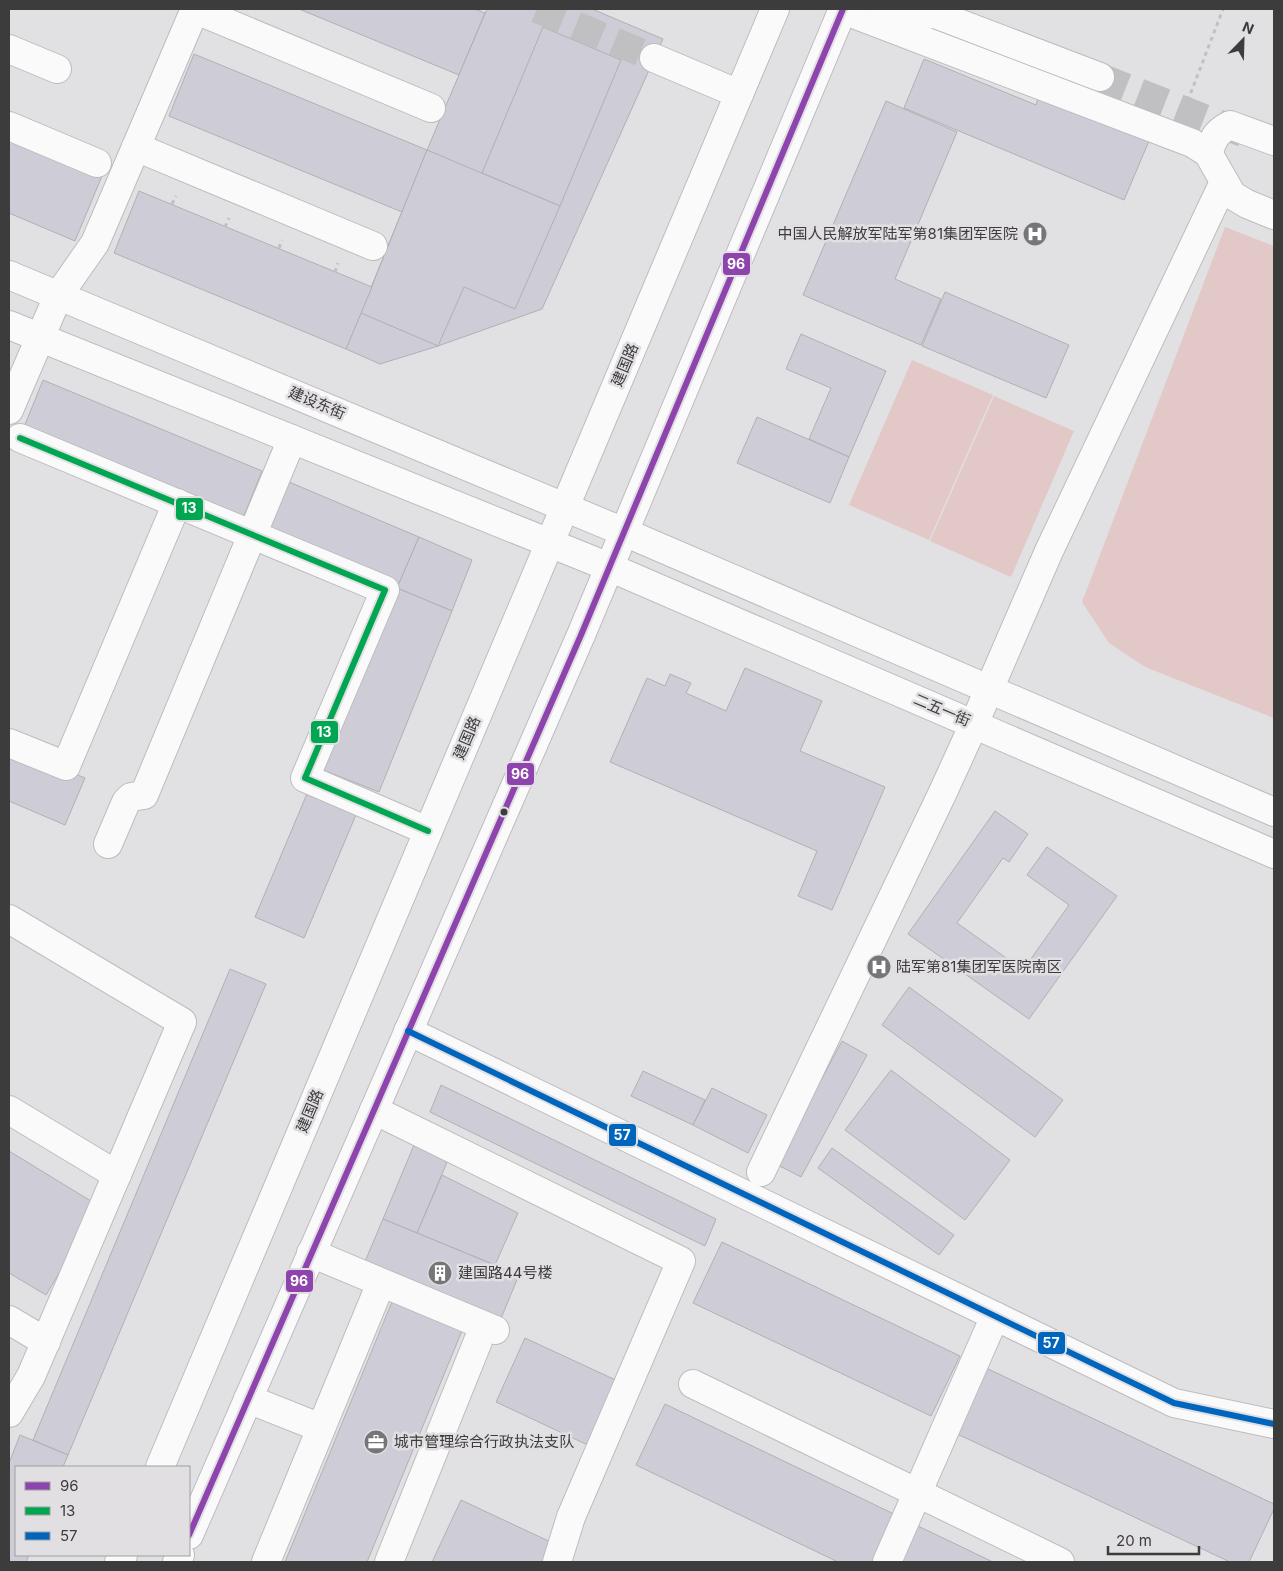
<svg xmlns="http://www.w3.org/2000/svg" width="1283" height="1571" font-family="Inter,'Noto Sans SC',sans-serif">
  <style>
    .green { fill: #e2c9c8 }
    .building { fill: #ceccd6; stroke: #b1b0b2 }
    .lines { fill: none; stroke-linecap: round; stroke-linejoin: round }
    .minor-tunnel { stroke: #c0bfc1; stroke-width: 28; stroke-dasharray: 28 14; stroke-linecap: butt }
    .minor-casing { stroke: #bdbcbe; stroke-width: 30 }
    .major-casing { stroke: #bdbcbe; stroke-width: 30 }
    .path { stroke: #c1c0c1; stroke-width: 3; stroke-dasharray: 4 4; stroke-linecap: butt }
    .minor { stroke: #fafafb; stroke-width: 28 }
    .major { stroke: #fafafb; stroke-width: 28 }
    .bus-1-casing { stroke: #e2dfe3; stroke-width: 10 }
    .bus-2-casing { stroke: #e2dfe3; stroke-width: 10 }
    .bus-3-casing { stroke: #e2dfe3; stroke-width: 10 }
    .bus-1 { stroke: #8e44ad; stroke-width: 6 }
    .bus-2 { stroke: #00a651; stroke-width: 6 }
    .bus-3 { stroke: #0065bd; stroke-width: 6 }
    .bus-dot { fill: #3d3c3d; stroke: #e2dfe3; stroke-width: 2 }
    .labels { text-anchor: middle; stroke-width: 5; stroke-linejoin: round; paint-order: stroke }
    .poi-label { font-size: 15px; fill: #3d3c3d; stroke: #e2dfe3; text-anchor: start }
    .street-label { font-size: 15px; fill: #3d3c3d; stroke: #e2dfe3 }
    .line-badge { stroke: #e2dfe3; stroke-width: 2 }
    .badge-label { font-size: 14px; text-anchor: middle; font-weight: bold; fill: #fff }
  </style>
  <rect width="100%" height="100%" fill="#e1e0e2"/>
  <g class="green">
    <path d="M1225 227 1274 246V718L1145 667 1109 643 1082 602Z"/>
    <path d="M912 360 993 395 929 540 849 505Z"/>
    <path d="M994 396 1074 431 1011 577 930 541Z"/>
  </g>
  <g class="building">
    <path d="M299 9H475L485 13 459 75Z"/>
    <path d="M487 9H592L663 39 542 309 438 346 380 364 346 349 427 150Z"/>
    <path d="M543 27 621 60 560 206 482 173Z"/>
    <path d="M194 54 427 150 402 212 169 116Z"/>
    <path d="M924 59 1036 105 1039 95 1149 141 1124 200 904 108Z"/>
    <path d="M886 101 957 132 895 279 941 299 921 345 803 295Z"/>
    <path d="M9 137 102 176 75 241 9 213Z"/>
    <path d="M427 150 560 206 515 309 464 287 438 346 361 313Z"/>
    <path d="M139 191 372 287 346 349 114 253Z"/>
    <path d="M945 292 1069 345 1046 398 922 346Z"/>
    <path d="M801 334 886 371 849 457 809 439 831 388 786 369Z"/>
    <path d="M43 380 262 471 241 523 22 432Z"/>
    <path d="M757 417 849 457 830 503 737 463Z"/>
    <path d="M282 479 419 537 397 588 260 530Z"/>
    <path d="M419 537 472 560 452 611 397 588Z"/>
    <path d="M397 588 452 611 379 792 323 770Z"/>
    <path d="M745 668 822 701 800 751 885 787 832 910 798 896 817 851 610 762 647 678 665 686 670 674 691 683 686 693 726 711Z"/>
    <path d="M9 747 85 778 65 825 9 801Z"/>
    <path d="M309 789 358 810 304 938 255 917Z"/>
    <path d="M995 811 1028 834 1009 862 1003 858 957 923 1023 970 1069 905 1027 875 1047 847 1117 896 1029 1019 908 934Z"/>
    <path d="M230 969 266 984 68 1455 33 1440Z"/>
    <path d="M909 987 1063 1100 1035 1137 882 1025Z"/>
    <path d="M842 1041 867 1055 801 1177 776 1164Z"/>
    <path d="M891 1070 1010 1160 965 1220 845 1130Z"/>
    <path d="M643 1071 705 1100 693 1125 631 1096Z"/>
    <path d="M441 1085 716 1219 705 1246 430 1112Z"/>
    <path d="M712 1088 767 1115 748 1153 693 1125Z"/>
    <path d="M414 1145 448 1160 417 1233 383 1219Z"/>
    <path d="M832 1148 954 1235 939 1255 818 1168Z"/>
    <path d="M9 1151 99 1206 46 1295 9 1273Z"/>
    <path d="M442 1175 518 1213 495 1265 417 1233Z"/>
    <path d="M383 1219 519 1275 497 1328 361 1271Z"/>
    <path d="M722 1242 960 1356 931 1416 693 1303Z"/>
    <path d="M396 1292 466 1321 367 1562H285Z"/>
    <path d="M525 1338 622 1383 592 1447 496 1402Z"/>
    <path d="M986 1368 1274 1504V1509L1249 1562H1230L955 1433Z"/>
    <path d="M665 1404 896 1515 874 1562H838L636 1465Z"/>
    <path d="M20 1435 68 1455 63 1467H16V1555H29L26 1562H9V1463Z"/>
    <path d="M461 1500 557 1545 549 1562H432Z"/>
    <path d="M918 1526 993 1562H901Z"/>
  </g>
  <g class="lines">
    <g class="minor-tunnel">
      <path d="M537 9 654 58"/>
      <path d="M1100 77 1245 134"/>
    </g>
    <defs>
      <g id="minor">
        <path d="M194 9 431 108"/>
        <path d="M843 10 1192 143 1208 153 1232 195 1247 204 1274 215"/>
        <path d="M876 18 935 14 1100 77"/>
        <path d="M9 49 57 69"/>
        <path d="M654 58 739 94"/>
        <path d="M9 126 97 163"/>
        <path d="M136 147 373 246"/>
        <path d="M1208 153C1214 138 1216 132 1230 125L1274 141"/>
        <path d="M58 296 95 243 195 9"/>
        <path d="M9 410 40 338"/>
        <path d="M20 438 385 590 305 778 428 831"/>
        <path d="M624 532 1274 812"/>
        <path d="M609 567 1274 854"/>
        <path d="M9 743 66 766 177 503"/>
        <path d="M108 844 126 802 131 797 144 795 292 439"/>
        <path d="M9 919 182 1022 31 1376 9 1413"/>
        <path d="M408 1031 1174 1403 1274 1424"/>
        <path d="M9 1110 117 1175"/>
        <path d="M374 1110 681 1261 571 1517 557 1562"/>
        <path d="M761 1172 943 792 974 724 1049 551 1224 182"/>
        <path d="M311 1253 495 1330"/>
        <path d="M9 1320 46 1342"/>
        <path d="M693 1384 1060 1562"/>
        <path d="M248 1399 321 1428"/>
        <path d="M266 1562 376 1295"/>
        <path d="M389 1562 478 1341"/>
        <path d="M887 1562 995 1316"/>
      </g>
      <g id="major">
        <path d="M9 275 624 532"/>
        <path d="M9 325 609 567"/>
        <path d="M40 338 58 296"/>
        <path d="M160 1467 775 9"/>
        <path d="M189 1535 581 635 843 9"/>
        <path d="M119 1562 123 1555"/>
        <path d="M177 1562 180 1555"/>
      </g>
    </defs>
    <use href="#minor" class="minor-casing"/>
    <use href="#major" class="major-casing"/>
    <g class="path">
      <path d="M1185 108 1223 9"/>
      <path d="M172 204 176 196"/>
      <path d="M225 227 229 218"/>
      <path d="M279 248 282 240"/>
      <path d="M335 272 338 263"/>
    </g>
    <use href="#minor" class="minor"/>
    <use href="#major" class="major"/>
    <defs>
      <path id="bus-1" d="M189 1535 581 635 843 9"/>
      <path id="bus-2" d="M20 438 385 590 305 778 428 831"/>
      <path id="bus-3" d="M408 1031 1174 1403 1274 1424"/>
    </defs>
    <use href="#bus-1" class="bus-1-casing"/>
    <use href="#bus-2" class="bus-2-casing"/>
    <use href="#bus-3" class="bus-3-casing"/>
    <use href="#bus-1" class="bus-1"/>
    <use href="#bus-2" class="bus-2"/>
    <use href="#bus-3" class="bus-3"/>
  </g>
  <defs>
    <symbol id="hospital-disc" viewBox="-11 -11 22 22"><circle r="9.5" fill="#767577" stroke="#e2dfe3"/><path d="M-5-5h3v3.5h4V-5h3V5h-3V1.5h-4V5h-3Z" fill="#fff"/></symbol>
    <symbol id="building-disc" viewBox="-11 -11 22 22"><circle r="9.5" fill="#767577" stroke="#e2dfe3"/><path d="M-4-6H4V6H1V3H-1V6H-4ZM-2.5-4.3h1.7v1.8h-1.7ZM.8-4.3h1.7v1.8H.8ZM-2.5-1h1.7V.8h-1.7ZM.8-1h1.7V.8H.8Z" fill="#fff"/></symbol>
    <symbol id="office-disc" viewBox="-11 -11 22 22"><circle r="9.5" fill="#767577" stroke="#e2dfe3"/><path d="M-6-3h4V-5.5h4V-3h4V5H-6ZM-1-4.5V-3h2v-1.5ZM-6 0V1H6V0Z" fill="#fff"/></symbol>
  </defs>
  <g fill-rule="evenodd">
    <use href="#hospital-disc" x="1021" y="220" width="28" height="28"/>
    <use href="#hospital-disc" x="865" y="953" width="28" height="28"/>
    <use href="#building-disc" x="426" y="1259" width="28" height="28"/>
    <use href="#office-disc" x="362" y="1428" width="28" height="28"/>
  </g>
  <circle class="bus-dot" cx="504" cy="812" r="4.5"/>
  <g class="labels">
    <g class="poi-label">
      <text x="1018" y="239" text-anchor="end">中国人民解放军陆军第81集团军医院</text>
      <text x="896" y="972">陆军第81集团军医院南区</text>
      <text x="458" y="1278">建国路44号楼</text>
      <text x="394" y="1447">城市管理综合行政执法支队</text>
    </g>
    <g class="street-label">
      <text transform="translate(625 365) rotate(-67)" y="5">建国路</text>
      <text transform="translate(317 403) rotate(23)" y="5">建设东街</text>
      <text transform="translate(942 710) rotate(23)" y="5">二五一街</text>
      <text transform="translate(467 738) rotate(-67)" y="5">建国路</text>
      <text transform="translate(310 1111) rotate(-67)" y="5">建国路</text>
    </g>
  </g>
  <g class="line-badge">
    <rect x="722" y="252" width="29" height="24" rx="5" fill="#8e44ad"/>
    <rect x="175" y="497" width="29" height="24" rx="5" fill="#00a651"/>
    <rect x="310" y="720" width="29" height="24" rx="5" fill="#00a651"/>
    <rect x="506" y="762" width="29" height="24" rx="5" fill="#8e44ad"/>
    <rect x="608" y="1123" width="29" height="24" rx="5" fill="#0065bd"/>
    <rect x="285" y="1269" width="29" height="24" rx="5" fill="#8e44ad"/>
    <rect x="1037" y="1331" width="29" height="24" rx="5" fill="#0065bd"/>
  </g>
  <g class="badge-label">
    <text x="736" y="269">96</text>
    <text x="189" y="513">13</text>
    <text x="324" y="737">13</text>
    <text x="520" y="779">96</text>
    <text x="622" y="1140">57</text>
    <text x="299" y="1286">96</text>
    <text x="1051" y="1348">57</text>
  </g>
  <rect width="1283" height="1571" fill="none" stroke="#3d3c3d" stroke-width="20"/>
  <rect x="15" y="1466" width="175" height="90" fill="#e2dfe3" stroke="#a09ea1"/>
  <rect x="25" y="1482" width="25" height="8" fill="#8e44ad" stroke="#a09ea1"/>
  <text x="60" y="1491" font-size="15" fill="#3d3c3d">96</text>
  <rect x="25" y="1507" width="25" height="8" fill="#00a651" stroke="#a09ea1"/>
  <text x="60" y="1516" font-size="15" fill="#3d3c3d">13</text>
  <rect x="25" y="1532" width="25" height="8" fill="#0065bd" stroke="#a09ea1"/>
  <text x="60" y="1541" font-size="15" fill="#3d3c3d">57</text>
  <g transform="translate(1243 40) rotate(23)" stroke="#e2dfe3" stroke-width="4" paint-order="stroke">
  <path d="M0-4L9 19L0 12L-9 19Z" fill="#3d3c3d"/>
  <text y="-8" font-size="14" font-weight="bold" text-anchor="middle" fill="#3d3c3d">N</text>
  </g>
  <path d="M1108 1546v8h91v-8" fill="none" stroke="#3d3c3d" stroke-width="2.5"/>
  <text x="1116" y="1546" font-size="15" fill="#3d3c3d" stroke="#e2dfe3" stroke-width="4" paint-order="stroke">20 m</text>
</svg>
